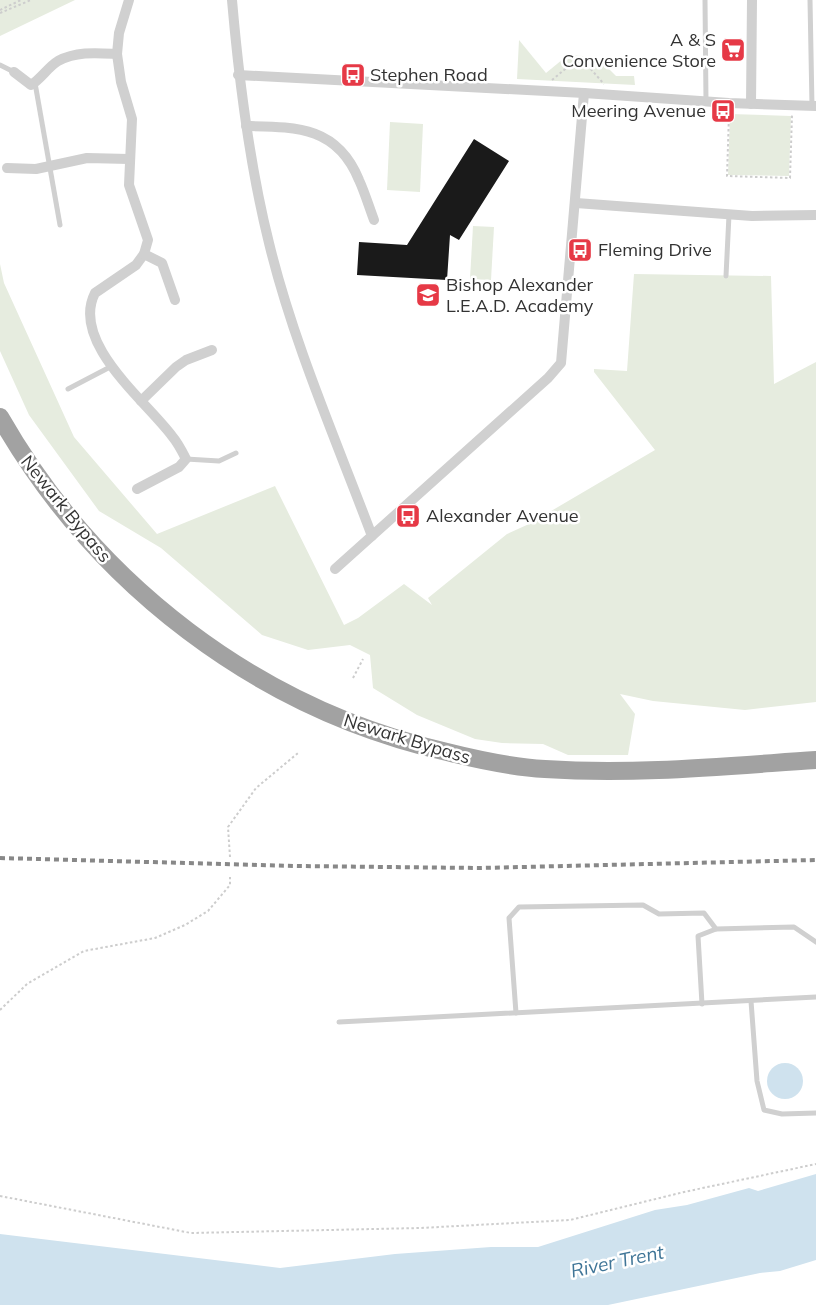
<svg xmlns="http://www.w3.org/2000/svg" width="816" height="1305" font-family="Mulish,sans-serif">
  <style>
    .green { fill: #e6ecdf }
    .water { fill: #cfe2ee }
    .building { fill: #1a1a1a }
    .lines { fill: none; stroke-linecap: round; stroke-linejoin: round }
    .path { stroke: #cdcdcd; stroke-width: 2; stroke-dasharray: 2.5 2.5; stroke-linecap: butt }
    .service { stroke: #d0d0d0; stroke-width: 5 }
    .minor { stroke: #d0d0d0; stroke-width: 10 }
    .trunk { stroke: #a2a2a2; stroke-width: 18 }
    .rail { stroke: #888; stroke-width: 4; stroke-dasharray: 5 4; stroke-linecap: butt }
    .labels { text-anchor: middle; stroke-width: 5; stroke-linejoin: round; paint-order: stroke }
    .poi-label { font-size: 18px; fill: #333; stroke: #fff; text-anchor: start }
    .street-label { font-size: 18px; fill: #333; stroke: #fff }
    .water-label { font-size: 19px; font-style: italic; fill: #3f7597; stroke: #fff }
  </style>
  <rect width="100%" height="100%" fill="#fff"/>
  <g class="green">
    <path d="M0 0H75L0 36Z"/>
    <path d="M519 40 546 73 568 55 597 57 616 76H634L635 85 517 79Z"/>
    <path d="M730 114 791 116 789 176 728 175Z"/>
    <path d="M390 122 423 124 420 192 387 190Z"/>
    <path d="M473 226 494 227 491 280 470 279Z"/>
    <path d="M0 264 4 283 74 437 157 534 275 486 344 625 358 618 404 584 432 605 428 598 507 534 529 524 655 450 594 372V369L627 371 634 274 771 276 774 384 816 362V702L745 710 653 701 620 694 635 714 628 755H568L543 744 502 743 475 739 417 715 373 688 370 655 350 645 308 650 262 635 161 548 99 511 29 415 0 351Z"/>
  </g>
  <g class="water">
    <circle cx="785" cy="1081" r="18"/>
    <path d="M816 1174V1260L780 1271 760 1273 608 1305H0V1234L280 1268 395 1254 491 1247H538L655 1210 687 1205 749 1188 758 1191Z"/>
  </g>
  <path class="building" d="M474 139 509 161 459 240 450 235 447 280 357 275 359 242 407 245Z"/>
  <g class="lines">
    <g class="path">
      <path d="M0 10 21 0"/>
      <path d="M0 13 31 0"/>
      <path d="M552 80 570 65 589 67 604 84"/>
      <path d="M729 114 727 176 790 178 792 115"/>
      <path d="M353 678 363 659"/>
      <path d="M230 857 228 827 256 788 298 753"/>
      <path d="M0 1010 27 984 84 951 155 938 185 925 208 911 230 885V877"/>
      <path d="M0 1196 191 1233 420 1228 570 1220 684 1192 816 1164"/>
    </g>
    <g class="service">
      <path d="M705 0 706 101"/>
      <path d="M810 0 812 106"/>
      <path d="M0 65 14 72"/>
      <path d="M35 83 60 225"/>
      <path d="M726 276 729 215"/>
      <path d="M68 389 112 366"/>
      <path d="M186 459 219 461 236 453"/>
      <path d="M751 1001 757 1081 764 1110 782 1114 816 1113"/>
      <path d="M702 1004 698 936 716 929"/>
      <path d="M516 1013 509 918 519 907 643 905 659 914 704 913 716 929 794 927 816 942"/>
      <path d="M339 1022 816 997"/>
    </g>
    <g class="minor">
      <path d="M129 0 119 33 117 54 121 82 132 119 129 185 148 240 144 254 136 265 95 293C70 342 146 401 172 436 178 443 182 451 186 459L179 467 137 489"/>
      <path d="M232 0C239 81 249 163 269 243 293 342 336 440 372 536"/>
      <path d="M14 72 31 85C41 79 48 67 58 61 77 51 97 53 117 54"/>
      <path d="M238 75 584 93 729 103 816 106"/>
      <path d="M751 104 752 0"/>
      <path d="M246 126C296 127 337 126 359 180 365 193 369 207 374 220"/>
      <path d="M7 168 36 169 87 158 129 159"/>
      <path d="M576 203 752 216 816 215"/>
      <path d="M144 254 162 263 175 300"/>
      <path d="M141 401 176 367 186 360 212 350"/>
      <path d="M335 569 548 378 561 363 584 93"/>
    </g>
    <path class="trunk" d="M0 417C96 585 258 709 447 752 479 760 512 767 545 769 635 775 726 766 816 760"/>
    <path class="rail" d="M0 858 297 866 480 868 816 860"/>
  </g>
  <defs>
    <symbol id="supermarket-square" viewBox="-11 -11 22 22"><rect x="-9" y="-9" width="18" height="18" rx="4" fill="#e63946" stroke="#fff"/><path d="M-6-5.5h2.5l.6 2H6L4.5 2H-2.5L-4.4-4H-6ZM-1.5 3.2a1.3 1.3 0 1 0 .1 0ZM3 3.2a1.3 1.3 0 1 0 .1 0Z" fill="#fff"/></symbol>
    <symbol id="bus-square" viewBox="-11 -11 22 22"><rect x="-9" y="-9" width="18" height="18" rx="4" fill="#e63946" stroke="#fff"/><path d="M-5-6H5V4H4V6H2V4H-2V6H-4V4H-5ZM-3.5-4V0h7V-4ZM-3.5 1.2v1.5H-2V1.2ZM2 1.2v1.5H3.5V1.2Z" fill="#fff"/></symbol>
    <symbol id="school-square" viewBox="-11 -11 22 22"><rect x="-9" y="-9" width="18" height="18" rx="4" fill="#e63946" stroke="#fff"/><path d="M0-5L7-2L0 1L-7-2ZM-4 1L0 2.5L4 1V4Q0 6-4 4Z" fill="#fff"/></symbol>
  </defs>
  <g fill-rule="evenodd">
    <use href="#supermarket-square" x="719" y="36" width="28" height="28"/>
    <use href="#bus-square" x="339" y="61" width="28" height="28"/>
    <use href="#bus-square" x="709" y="97" width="28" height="28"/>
    <use href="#bus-square" x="566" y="236" width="28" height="28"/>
    <use href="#school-square" x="414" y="281" width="28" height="28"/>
    <use href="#bus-square" x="394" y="502" width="28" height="28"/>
  </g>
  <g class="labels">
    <g class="poi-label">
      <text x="716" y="46" text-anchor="end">A &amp; S<tspan x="716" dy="21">Convenience Store</tspan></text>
      <text x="370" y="81">Stephen Road</text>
      <text x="706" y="117" text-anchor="end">Meering Avenue</text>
      <text x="598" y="256">Fleming Drive</text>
      <text x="446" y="291">Bishop Alexander<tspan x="446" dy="21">L.E.A.D. Academy</tspan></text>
      <text x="426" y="522">Alexander Avenue</text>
    </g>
    <g class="street-label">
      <text transform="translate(66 509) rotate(51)" y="6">Newark Bypass</text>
      <text transform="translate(407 739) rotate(17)" y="6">Newark Bypass</text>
    </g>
    <g class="water-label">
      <text transform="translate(617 1261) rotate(-12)" y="7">River Trent</text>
    </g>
  </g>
</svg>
